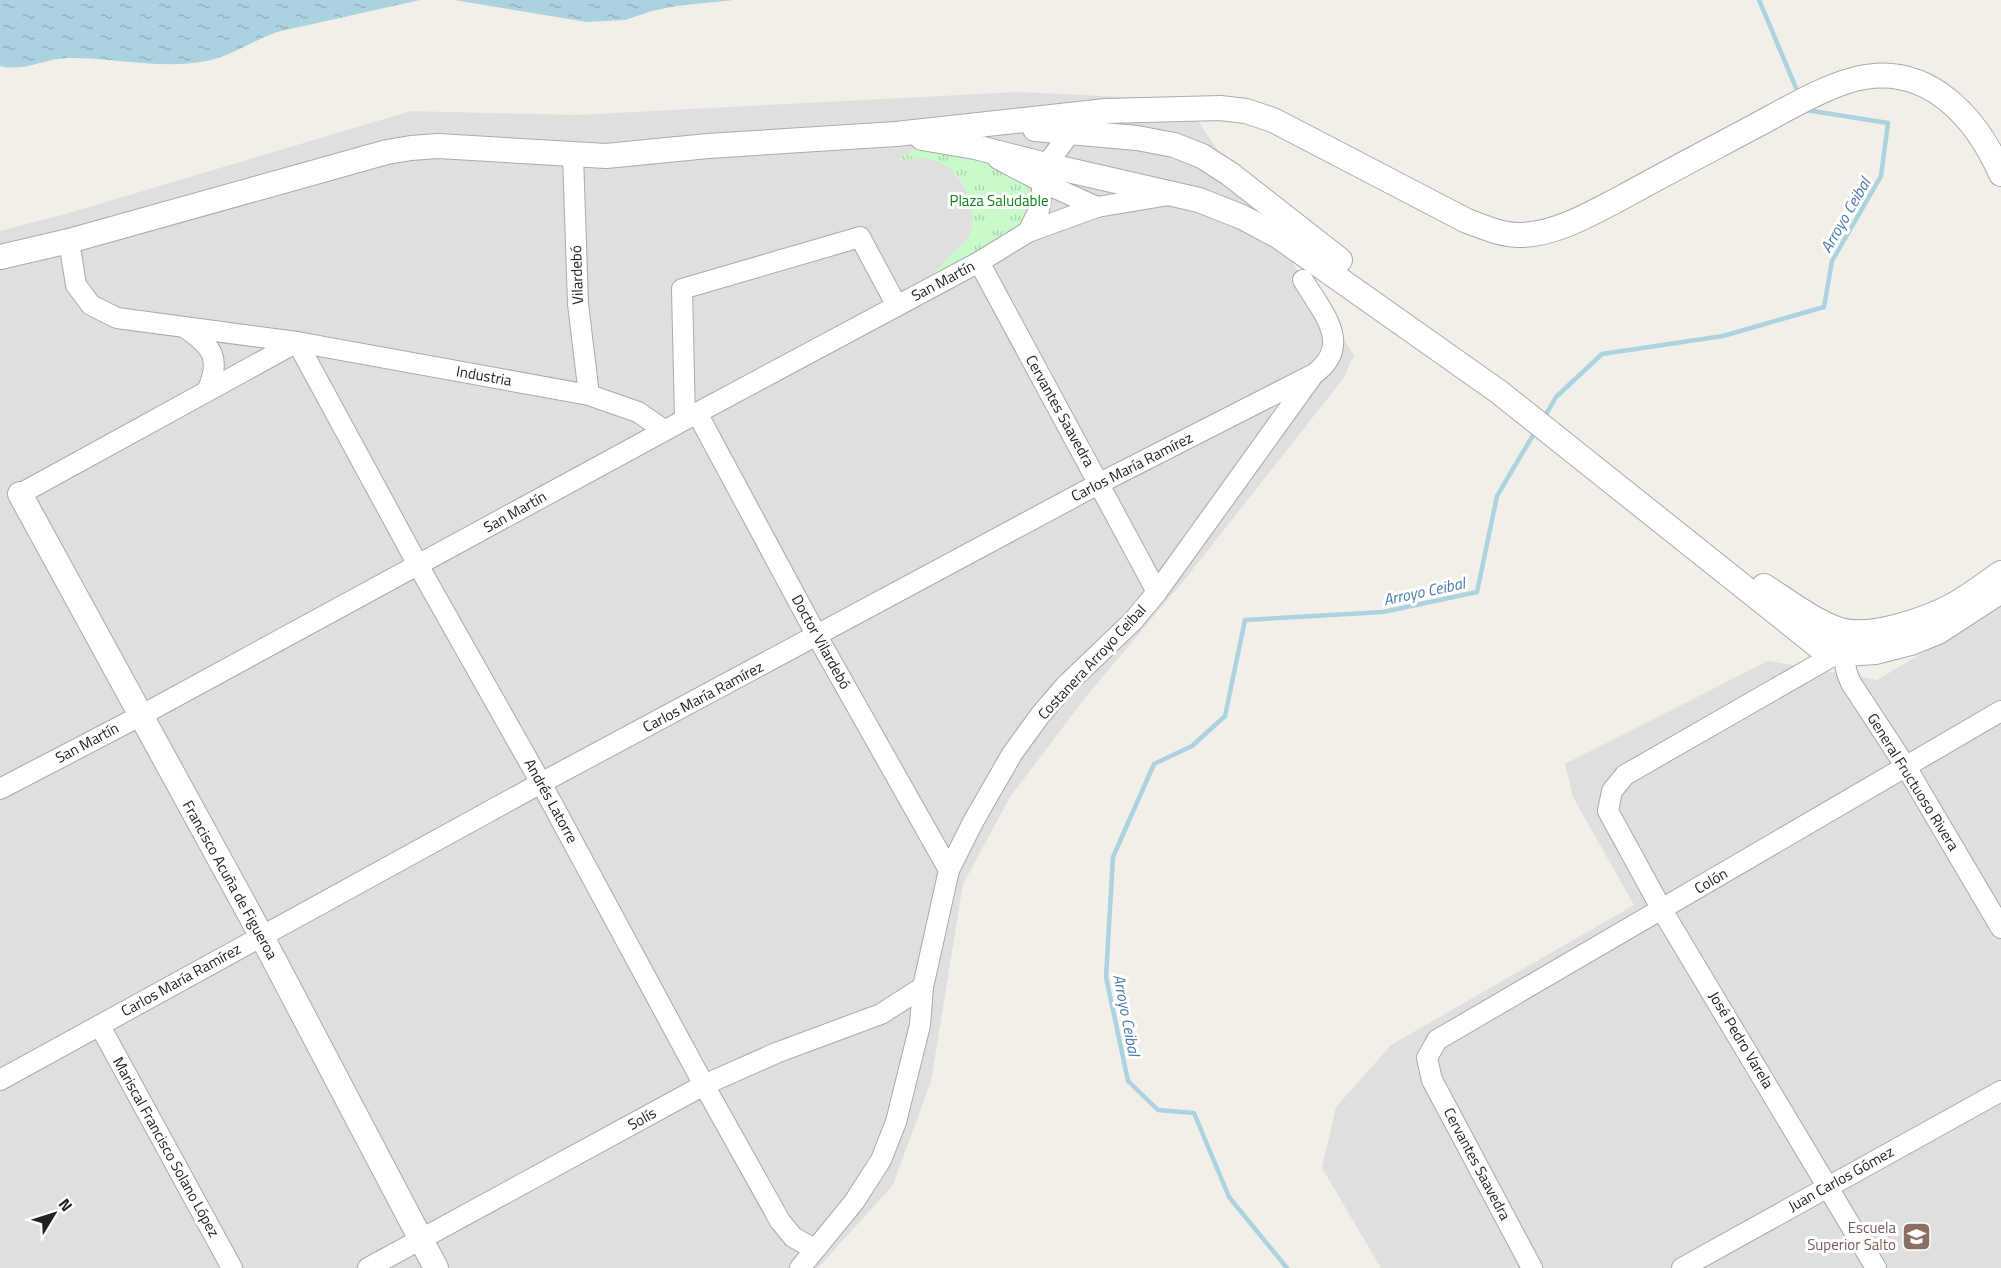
<svg xmlns="http://www.w3.org/2000/svg" width="2001" height="1268" font-family="'Titillium Web',sans-serif">
  <style>
    .residential { fill: #e0dfdf }
    .park { fill: url(#park-tufts) }
    .water { fill: url(#water-ripples) }
    .lines { fill: none; stroke-linecap: round; stroke-linejoin: round }
    .stream { stroke: #aad3df; stroke-width: 4.5 }
    .minor-casing { stroke: #a9a9a9; stroke-width: 22 }
    .tertiary-casing { stroke: #a9a9a9; stroke-width: 26 }
    .minor { stroke: #fff; stroke-width: 20 }
    .tertiary { stroke: #fff; stroke-width: 24 }
    .labels { text-anchor: middle; stroke-width: 6; stroke-linejoin: round; paint-order: stroke }
    .park-label { font-size: 15px; fill: #0c8416; stroke: #fff }
    .street-label { font-size: 15px; fill: #222; stroke: #fff }
    .education-label { font-size: 15px; fill: #785e54; stroke: #fff; text-anchor: end }
    .water-label { font-size: 16px; font-style: italic; fill: #4a7aab; stroke: #fff }
  </style>
  <defs>
    <pattern id="park-tufts" width="24" height="20" patternUnits="userSpaceOnUse" patternTransform="scale(1.5)"><rect width="24" height="20" fill="#c8facc"/><path d="M3 7l-1-3M5 7V3M7 7l1-3M15 17l-1-3M17 17v-4M19 17l1-3" fill="none" stroke="#acd6af"/></pattern>
    <pattern id="water-ripples" width="26" height="14" patternUnits="userSpaceOnUse" patternTransform="scale(1.5)"><rect width="26" height="14" fill="#aad3df"/><path d="M2 4q2-2 4 0t4 0M15 11q2-2 4 0t4 0" fill="none" stroke="#92b5bf"/></pattern>
  </defs>
  <rect width="100%" height="100%" fill="#f2efe9"/>
  <g class="residential">
    <path d="M1018 92 1184 100 1354 355 1343 379 1190 573 1085 698 1010 797 963 884 931 1081 893 1185 818 1268H0V231L69 213 411 111 576 115Z"/>
    <path d="M2001 606V1268H1381L1322 1168 1336 1107 1391 1045 1634 905 1573 797 1565 764 1768 661 1877 680Z"/>
  </g>
  <path class="park" d="M916 148 975 156 1004 169 1024 184 1029 193V207L1023 224 1008 237 932 279C938 260 962 252 970 233 979 212 963 174 943 164 929 156 911 159 897 160Z"/>
  <g class="water">
    <path d="M0 0H420L277 32C251 41 227 59 200 62 156 69 111 57 67 58 44 59 24 72 0 66Z"/>
    <path d="M454 0H734L676 6 652 11 625 20 587 22Z"/>
  </g>
  <g class="lines">
    <g class="stream">
      <path d="M1759 0 1799 95"/>
      <path d="M1544 418 1556 397 1602 354 1723 336 1824 307 1832 261 1881 176 1888 123 1806 110 1805 108"/>
      <path d="M1287 1268 1229 1197 1194 1113 1158 1110 1128 1081 1106 977 1113 857 1154 764 1192 746 1225 716 1245 620 1383 612 1477 592 1497 496 1536 430"/>
    </g>
    <defs>
      <g id="minor">
        <path d="M573 155 578 304 589 395"/>
        <path d="M998 159 1044 183 1097 207"/>
        <path d="M1028 232 1039 210 1046 165 1071 132 1080 126"/>
        <path d="M69 241 76 285 91 305 117 318 297 342 589 395 638 412 664 430"/>
        <path d="M979 262 1157 592"/>
        <path d="M184 327C212 346 222 358 207 391"/>
        <path d="M697 413 817 636 949 870"/>
        <path d="M685 419 682 289 860 237 897 306"/>
        <path d="M20 494 297 342 418 565 541 783 704 1085 780 1221 793 1237 814 1249"/>
        <path d="M1847 641C1843 657 1844 668 1851 683L1906 767 2001 928"/>
        <path d="M1836 654 1625 775 1612 791 1608 811 1662 910 1876 1268"/>
        <path d="M0 789 140 716 697 413 979 262 1028 232 1097 207 1169 195"/>
        <path d="M100 1026 232 1268"/>
        <path d="M0 1080 541 783 1100 483 1314 374C1354 345 1322 312 1303 280"/>
        <path d="M368 1268 704 1085 776 1053 881 1014 923 987"/>
        <path d="M800 1268 854 1202 881 1160 896 1122 920 1025 923 987 949 870 973 822 1012 754 1041 714 1066 685 1133 621 1157 592 1311 378"/>
        <path d="M1532 1268 1432 1080 1427 1058 1437 1040 2001 711"/>
        <path d="M1682 1268 2001 1091"/>
      </g>
      <g id="tertiary">
        <path d="M1035 129 1137 138 1174 145 1202 156 1230 174 1340 260"/>
        <path d="M922 138 975 147 1046 165 1199 200 1242 217 1278 236 1499 392 1818 646 1836 654H1844L1876 652 1911 643 1938 632 2001 591"/>
        <path d="M0 257 69 241 387 152 411 148 438 146 606 156 708 146 896 134 1106 111 1220 108 1246 111 1273 120 1467 221C1484 227 1501 235 1519 235 1555 235 1590 214 1621 198 1666 173 1712 149 1757 125 1787 109 1832 82 1865 77 1931 66 1977 119 2001 174"/>
        <path d="M20 494 261 935 436 1268"/>
        <path d="M1764 586C1788 601 1813 621 1840 630 1870 639 1928 619 1955 604 1971 595 1986 583 2001 573"/>
      </g>
    </defs>
    <use href="#minor" class="minor-casing"/>
    <use href="#tertiary" class="tertiary-casing"/>
    <use href="#minor" class="minor"/>
    <use href="#tertiary" class="tertiary"/>
  </g>
  <defs>
    <symbol id="school-square" viewBox="-11 -11 22 22"><rect x="-9" y="-9" width="18" height="18" rx="4" fill="#8d6e63" stroke="#fff"/><path d="M0-5L7-2L0 1L-7-2ZM-4 1L0 2.5L4 1V4Q0 6-4 4Z" fill="#fff"/></symbol>
  </defs>
  <g fill-rule="evenodd">
    <use href="#school-square" x="1900" y="1220" width="33" height="33"/>
  </g>
  <g class="labels">
    <g class="park-label">
      <text x="999" y="206">Plaza Saludable</text>
    </g>
    <g class="street-label">
      <text transform="translate(577 275) rotate(-92)" y="5">Vilardebó</text>
      <text transform="translate(943 281) rotate(-28)" y="5">San Martín</text>
      <text transform="translate(484 376) rotate(10)" y="5">Industria</text>
      <text transform="translate(1060 411) rotate(61)" y="5">Cervantes Saavedra</text>
      <text transform="translate(1132 467) rotate(-27)" y="5">Carlos María Ramírez</text>
      <text transform="translate(515 512) rotate(-29)" y="5">San Martín</text>
      <text transform="translate(821 642) rotate(61)" y="5">Doctor Vilardebó</text>
      <text transform="translate(1092 662) rotate(-47)" y="5">Costanera Arroyo Ceibal</text>
      <text transform="translate(703 697) rotate(-28)" y="5">Carlos María Ramírez</text>
      <text transform="translate(87 743) rotate(-28)" y="5">San Martín</text>
      <text transform="translate(1913 782) rotate(58)" y="5">General Fructuoso Rivera</text>
      <text transform="translate(551 801) rotate(61)" y="5">Andrés Latorre</text>
      <text transform="translate(230 880) rotate(61)" y="5">Francisco Acuña de Figueroa</text>
      <text transform="translate(1711 881) rotate(-30)" y="5">Colón</text>
      <text transform="translate(181 980) rotate(-29)" y="5">Carlos María Ramírez</text>
      <text transform="translate(1741 1040) rotate(59)" y="5">José Pedro Varela</text>
      <text transform="translate(642 1119) rotate(-29)" y="5">Solís</text>
      <text transform="translate(166 1147) rotate(61)" y="5">Mariscal Francisco Solano López</text>
      <text transform="translate(1477 1164) rotate(62)" y="5">Cervantes Saavedra</text>
      <text transform="translate(1841 1179) rotate(-29)" y="5">Juan Carlos Gómez</text>
    </g>
    <g class="education-label">
      <text x="1896" y="1233">Escuela<tspan x="1896" dy="17">Superior Salto</tspan></text>
    </g>
    <g class="water-label">
      <text transform="translate(1845 215) rotate(-60)" y="6">Arroyo Ceibal</text>
      <text transform="translate(1424 591) rotate(-12)" y="6">Arroyo Ceibal</text>
      <text transform="translate(1127 1015) rotate(79)" y="6">Arroyo Ceibal</text>
    </g>
  </g>
  <g transform="translate(54 1214) rotate(52)" stroke="#ffffff" stroke-width="4.5" paint-order="stroke">
  <path d="M0-4.5L10 22L0 15L-10 22Z" fill="#222222"/>
  <text y="-9" font-size="16" font-weight="bold" text-anchor="middle" fill="#222222">N</text>
  </g>
</svg>
